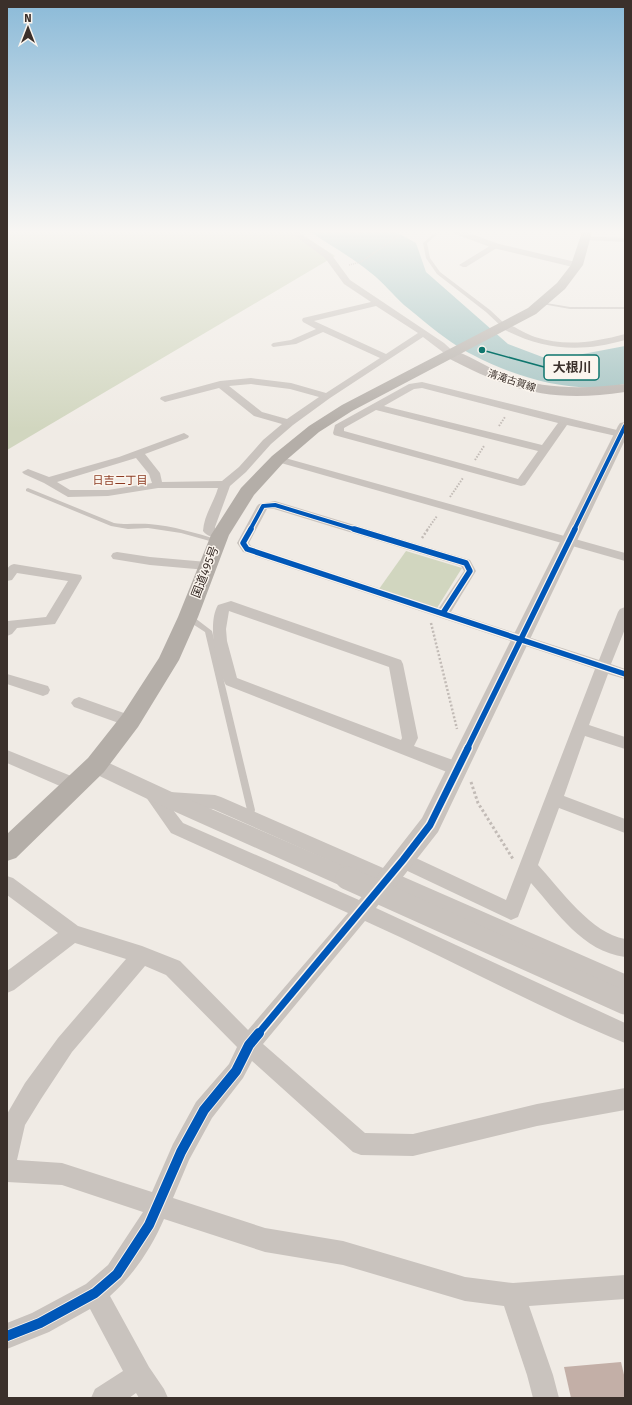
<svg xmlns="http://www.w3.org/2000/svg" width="632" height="1405" font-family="'Fira Sans','Noto Sans JP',sans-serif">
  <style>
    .green { fill: #d1d6bf }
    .water { fill: #a1c2c1 }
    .building { fill: #c3afa7 }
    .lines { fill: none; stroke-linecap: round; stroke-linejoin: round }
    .path-far3 { stroke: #c2bbb6; stroke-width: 1.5; stroke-dasharray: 1 1; stroke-linecap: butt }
    .path-far2 { stroke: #c2bbb6; stroke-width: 2; stroke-dasharray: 1.5 1.5; stroke-linecap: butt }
    .path-far1 { stroke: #c2bbb6; stroke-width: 2.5; stroke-dasharray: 2 2; stroke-linecap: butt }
    .path { stroke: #c2bbb6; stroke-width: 3; stroke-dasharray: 2.5 2.5; stroke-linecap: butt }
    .service { fill: #c9c3be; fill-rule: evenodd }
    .minor { fill: #c9c3be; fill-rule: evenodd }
    .tertiary { fill: #c9c3be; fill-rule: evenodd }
    .secondary { fill: #bab3ae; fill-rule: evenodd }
    .trunk { fill: #b4aea8; fill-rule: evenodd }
    .tertiary-bridge { stroke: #c9c3be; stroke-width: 23 }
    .cycleway-far3-casing { stroke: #fbf5ee; stroke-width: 6 }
    .cycleway-far2-casing { stroke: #fbf5ee; stroke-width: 8 }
    .cycleway-far1-casing { stroke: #fbf5ee; stroke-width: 10 }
    .cycleway-casing { stroke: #fbf5ee; stroke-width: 12 }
    .cycleway-far3 { stroke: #0057b8; stroke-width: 4 }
    .cycleway-far2 { stroke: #0057b8; stroke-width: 5.5 }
    .cycleway-far1 { stroke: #0057b8; stroke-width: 7 }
    .cycleway { stroke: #0057b8; stroke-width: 10 }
    .labels { text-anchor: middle; stroke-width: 3; stroke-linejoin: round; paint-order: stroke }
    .far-street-label { font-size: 10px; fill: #3b302b; stroke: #fbf5ee }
    .far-neighbourhood-label { font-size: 11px; fill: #8c3b22; stroke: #fbf5ee }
    .street-label { font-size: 12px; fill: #3b302b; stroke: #fbf5ee }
    .leader { fill: none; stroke: #0f766e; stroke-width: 1.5 }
    .callout-dot { fill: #0f766e; stroke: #fbf5ee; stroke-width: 1.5 }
    .callout { fill: #fbf5ee; stroke: #0f766e; stroke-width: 1.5 }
    .callout-label { font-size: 13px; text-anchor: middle; font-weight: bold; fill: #3b302b }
  </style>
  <rect width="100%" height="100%" fill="#f0ebe5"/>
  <g class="green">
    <path d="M7 232H298L335 256 7 450Z"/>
    <path d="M406 551 462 568 437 608 379 589Z"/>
  </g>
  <path class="water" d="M311 232H396L416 243 426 272 508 344 545 358 567 357 625 346V384C575 395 517 378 473 355 450 344 424 321 404 305 393 295 383 282 371 273 353 258 331 246 311 232Z"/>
  <path class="building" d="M621 1362 625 1379V1398H571L564 1367Z"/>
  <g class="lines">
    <path class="path-far3" d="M349 265 361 262 404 232"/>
    <g class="path-far2">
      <path d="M499 426 505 417"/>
      <path d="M475 460 484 446"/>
      <path d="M450 497 463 478"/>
      <path d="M427 530 437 516"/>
    </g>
    <g class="path-far1">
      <path d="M422 538 428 529"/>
      <path d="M431 623 457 729"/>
    </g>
    <path class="path" d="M471 782 478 803 513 859"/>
    <g class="service">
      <path d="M436 232H440L427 243 430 258 440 272 490 310 506 325V327H502L486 312 437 274 426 258 423 243Z"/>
      <path d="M540 302 570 307H625V309H570L542 304 540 303Z"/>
      <path d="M28 488 114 523C126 525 137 523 149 524 173 526 196 533 219 540L220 541 217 543 181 533 148 528 128 529 111 526 26 491V489Z"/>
      <path d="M185 615H191L212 631 255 810 252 820 249 821 246 820 244 817 247 810 205 632 185 619 184 617Z"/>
    </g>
    <g class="minor">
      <path d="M290 232H298L331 254 350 280 444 343 456 354 454 356H448L423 337 330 398 293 425 271 444 246 472 230 486 215 527V529L224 532 226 535 224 538C218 539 207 537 203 531 204 515 214 502 218 488H158L108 496 68 497 44 483 24 474 22 472 28 469 49 477 119 457 184 433 189 436 188 438 145 454 160 473 162 482 222 481 239 467 263 440 282 424 254 416 219 388 165 402 160 399 161 397 220 381 251 378 291 383 326 393 380 358 323 332 296 344 273 347 271 345 273 343 291 340 316 329 303 322 302 320 303 318 371 302 344 284 325 258ZM376 306 418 333 386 354 314 321ZM251 384 290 389 319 397 287 419 262 412 229 386ZM136 458 149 474 152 483 108 490H70L57 482Z"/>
      <path d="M582 236 625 238V242L585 240 581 238Z"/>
      <path d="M493 244H499L500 246 466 267H463L459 265Z"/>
      <path d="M504 323C515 326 525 334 535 337 566 347 595 342 625 334V340C580 353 542 350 501 328L500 326Z"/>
      <path d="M422 382 625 432V438L567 425 525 485 521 486 334 435 333 433 335 425 409 384ZM422 388 558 423 542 445 384 406 414 389ZM376 410 538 451 518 479 344 431V428Z"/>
      <path d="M278 456 625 553V561L274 461 273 459 274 457Z"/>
      <path d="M275 501 470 560 476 571 451 612 599 660 618 612 620 609 625 607V629L611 664 625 669V679L608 674 589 725 625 737V749L585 736 564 796 625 819V833L559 808 538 865C560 889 592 934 625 939V957C582 951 558 913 531 883L518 917 511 920 397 866 394 860 397 854 403 852 506 900 595 669 243 552 237 543 257 506 259 504ZM267 509H274L461 566 464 571 439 608 251 546 249 543Z"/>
      <path d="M117 552 150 557 207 562 211 563 213 566 211 569 207 570 150 565 113 559 111 556 113 553Z"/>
      <path d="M14 564 81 575 82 578 55 624 17 628 12 634 7 636 8 621 46 617 68 581 17 573 12 580 7 581C7 573 5 566 14 564Z"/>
      <path d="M231 601 401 660 403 664 418 738 414 746 464 764 466 769 464 774 458 776 452 774 226 685C216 667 207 623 218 605ZM229 611 389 667 402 738 401 740 237 678 227 641 226 629Z"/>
      <path d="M7 674 48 686 50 690 48 694 43 696 7 684Z"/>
      <path d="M79 697 135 717 138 721 135 725 130 727 74 707 71 703 74 699Z"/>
      <path d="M7 750 81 780 83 785 81 790 75 792 69 790 7 763Z"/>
      <path d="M149 783 155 785 163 796 164 794 170 792 215 795 221 797 625 974V994L390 889 376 908 625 1023V1043C536 1007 452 960 365 921L263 1044 365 1133 413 1134 537 1104 625 1088V1110L537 1126 413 1156 361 1155 353 1152 252 1061 243 1078 212 1118 189 1160 173 1198 265 1228 343 1241 465 1277 513 1283 625 1275V1299L529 1306 553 1375 559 1398H533L527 1375 504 1306 465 1301 343 1265 265 1252 164 1219C152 1247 133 1276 110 1296L149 1367 164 1389 168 1398H139L136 1393 129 1398H91L95 1389 123 1371 90 1309 49 1332 7 1349V1323L32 1313 86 1284 108 1265 143 1212 62 1185 7 1182V1114L25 1083 58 1038 126 959 75 943 14 990 7 993V971L58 933 7 895V876L13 878 78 926 142 946 180 961 248 1030 348 913 171 833 141 790 143 785ZM170 806 213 809 375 881 359 900 183 823ZM145 966 166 975 237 1047 229 1064 196 1102 173 1144 152 1192 62 1163 17 1160 25 1125 41 1099 72 1052Z"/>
    </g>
    <g class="tertiary">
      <path d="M454 232H466L499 244 580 263 582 265 577 268 493 248 455 234Z"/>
      <path d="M625 422V440L438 832 395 887 387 890 379 887 376 880 379 873 422 818 618 426 620 423Z"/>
      <path d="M96 757 174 793 355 871 358 878 355 885 347 888 339 885 160 805 89 771 86 765 89 759Z"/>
    </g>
    <path class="secondary" d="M451 350C468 354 485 366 501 373 541 390 583 389 625 384V392C551 403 511 391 446 357L444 354 446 351Z"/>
    <path class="trunk" d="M582 232H592L583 265 565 289 536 314 352 411 319 432 284 462 254 495 229 535 198 617 179 660 138 727 104 772 16 858 7 861V834L88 758 122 715 159 658 178 617 211 535 241 488 272 456 309 426 342 405 528 308 557 283 571 265Z"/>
    <path class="tertiary-bridge" d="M347 878 625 1003"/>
    <defs>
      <g id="cycleway-far3">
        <path d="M250 530 263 506 275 505 357 530"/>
        <path d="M574 530 625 426"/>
      </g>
      <g id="cycleway-far2">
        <path d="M251 529 243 543 247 549 625 674"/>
        <path d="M354 529 466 563 470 571 443 613"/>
        <path d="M467 749 575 529"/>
      </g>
      <path id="cycleway-far1" d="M258 1034 403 860 430 825 468 748"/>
      <path id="cycleway" d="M7 1336 40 1323 95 1293 117 1274 149 1225 181 1152 204 1110 236 1071 249 1045 259 1033"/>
    </defs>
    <use href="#cycleway-far3" class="cycleway-far3-casing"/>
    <use href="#cycleway-far2" class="cycleway-far2-casing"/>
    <use href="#cycleway-far1" class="cycleway-far1-casing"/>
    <use href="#cycleway" class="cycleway-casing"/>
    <use href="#cycleway-far3" class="cycleway-far3"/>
    <use href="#cycleway-far2" class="cycleway-far2"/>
    <use href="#cycleway-far1" class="cycleway-far1"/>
    <use href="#cycleway" class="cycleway"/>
  </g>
  <linearGradient id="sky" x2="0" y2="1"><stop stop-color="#8bbad8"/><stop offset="0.54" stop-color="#f8f6f3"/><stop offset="1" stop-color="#f8f6f3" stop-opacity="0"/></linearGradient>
  <rect width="632" height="429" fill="url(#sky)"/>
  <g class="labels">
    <g class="far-street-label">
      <text transform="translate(512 380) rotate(18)" y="4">清滝古賀線</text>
    </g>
    <g class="far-neighbourhood-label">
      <text x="120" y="484">日吉二丁目</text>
    </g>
    <g class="street-label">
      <text transform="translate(205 572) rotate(-69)" y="4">国道495号</text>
    </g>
  </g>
  <path class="leader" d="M482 350L544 367"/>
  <circle class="callout-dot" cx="482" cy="350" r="4"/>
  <rect class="callout" x="544" y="355" width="55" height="25" rx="4"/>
  <g class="callout-label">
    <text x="572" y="372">大根川</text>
  </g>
  <rect width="632" height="1405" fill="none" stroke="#3b302b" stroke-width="16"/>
  <g transform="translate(28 28)" stroke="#fbf5ee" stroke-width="3" paint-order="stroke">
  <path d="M0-3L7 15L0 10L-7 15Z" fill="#3b302b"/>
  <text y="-6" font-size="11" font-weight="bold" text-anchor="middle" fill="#3b302b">N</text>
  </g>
</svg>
